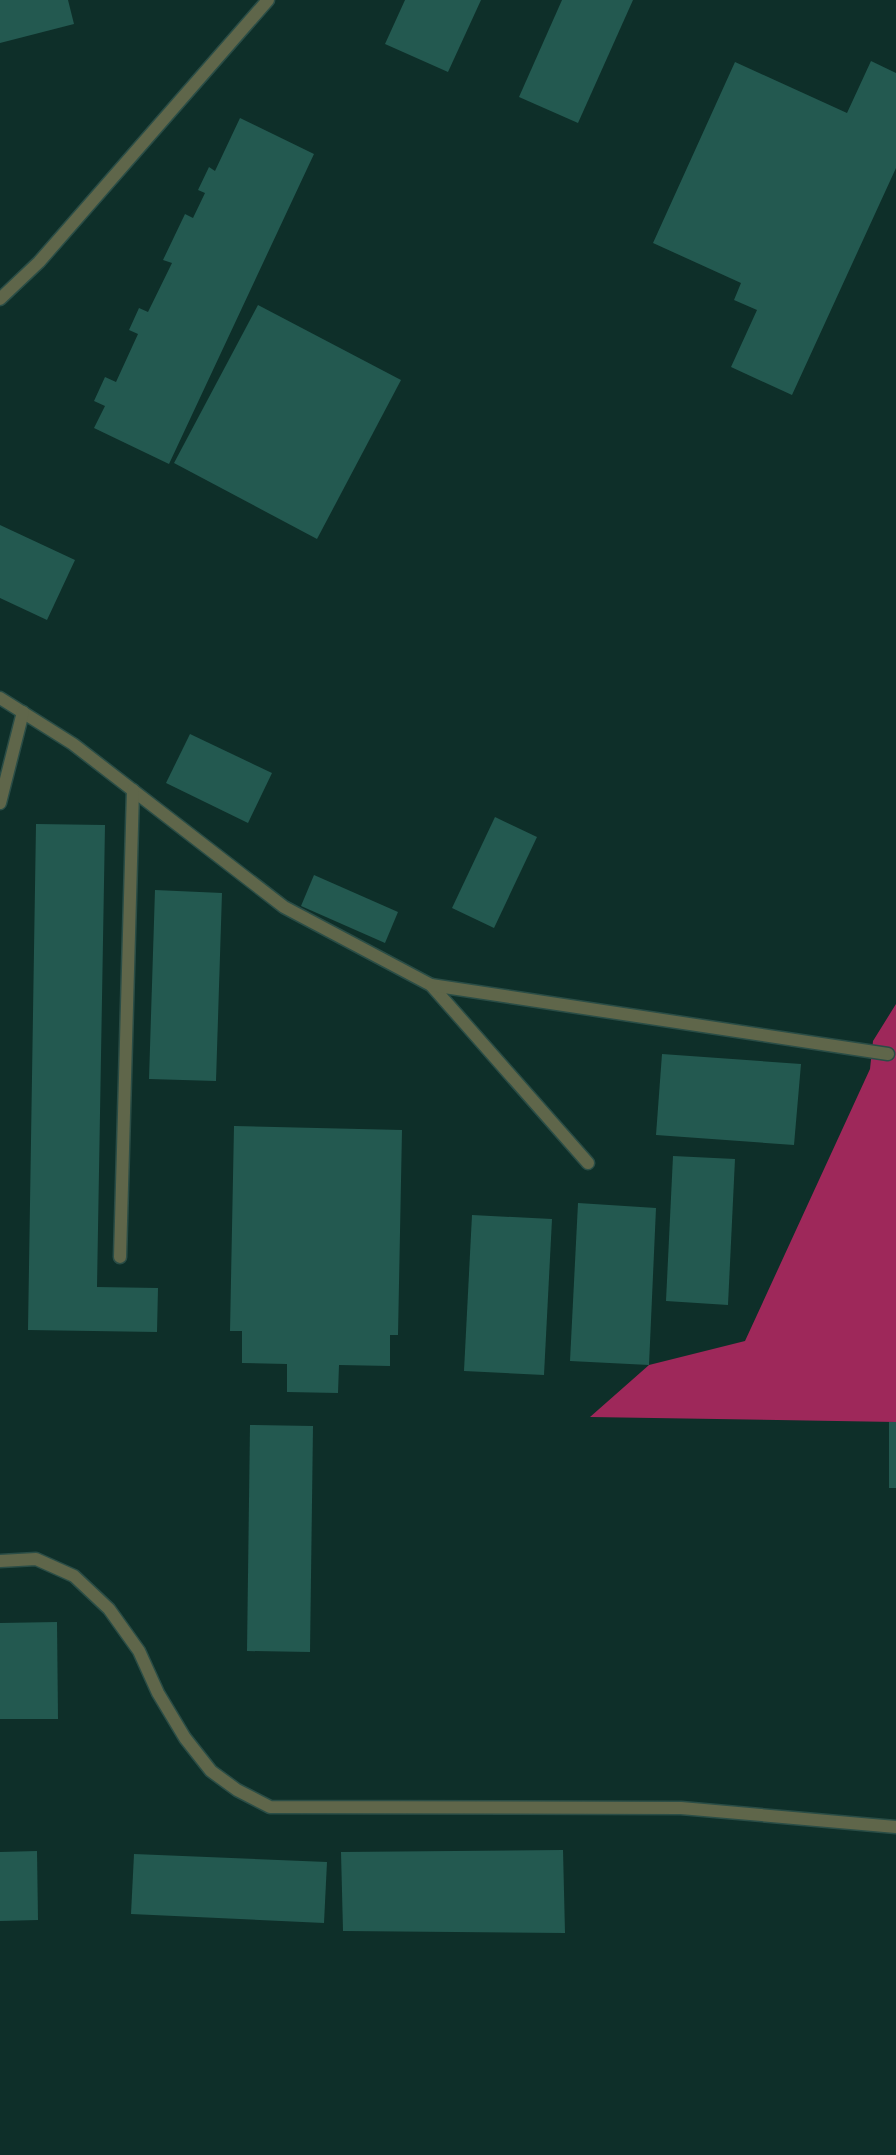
<svg xmlns="http://www.w3.org/2000/svg" width="896" height="2155" font-family="Manrope,sans-serif">
  <style>
    .forest { fill: #9e285a }
    .building { fill: #235950 }
    .lines { fill: none; stroke-linecap: round; stroke-linejoin: round }
    .lane-casing { stroke: #2a4d46; stroke-width: 15 }
    .lane { stroke: #5f664a; stroke-width: 12 }
  </style>
  <rect width="100%" height="100%" fill="#0e2f29"/>
  <path class="forest" d="M896 1004V1422L590 1417 649 1365 745 1341 870 1069 873 1041Z"/>
  <g class="building">
    <path d="M0 0H68L74 24 0 43Z"/>
    <path d="M405 0H481L448 72 385 44Z"/>
    <path d="M562 0H633L578 123 519 97Z"/>
    <path d="M871 61 896 73V168L792 395 731 367 757 310 734 300 741 283 653 243 735 62 847 113Z"/>
    <path d="M240 118 314 154 169 464 94 428 105 406 94 401 105 377 116 382 138 334 129 330 139 308 148 312 172 263 163 260 185 214 193 218 205 193 198 190 209 167 215 171Z"/>
    <path d="M258 305 401 380 317 539 174 463Z"/>
    <path d="M0 525 75 560 47 620 0 598Z"/>
    <path d="M190 734 272 773 248 823 166 783Z"/>
    <path d="M495 817 537 837 494 928 452 908Z"/>
    <path d="M36 824 105 825 97 1287 158 1288 157 1332 28 1330Z"/>
    <path d="M314 875 398 912 385 943 301 906Z"/>
    <path d="M155 890 222 893 216 1081 149 1079Z"/>
    <path d="M662 1054 801 1064 794 1145 656 1135Z"/>
    <path d="M234 1126 402 1130 398 1335H390V1366L339 1365 338 1393 287 1392V1364L242 1363V1331H230Z"/>
    <path d="M673 1156 735 1159 728 1305 666 1301Z"/>
    <path d="M578 1203 656 1208 649 1365 570 1361Z"/>
    <path d="M472 1215 552 1219 544 1375 464 1371Z"/>
    <rect x="889" y="1422" width="7" height="66"/>
    <path d="M250 1425 313 1426 310 1652 247 1651Z"/>
    <path d="M57 1622 58 1719H0V1623Z"/>
    <path d="M563 1850 565 1933 343 1931 341 1852Z"/>
    <path d="M37 1851 38 1920 0 1921V1852Z"/>
    <path d="M134 1854 327 1862 324 1923 131 1914Z"/>
  </g>
  <g class="lines">
    <defs>
      <g id="lane">
        <path d="M0 299 39 262 268 0"/>
        <path d="M0 698 73 744 284 907 431 985 588 1163"/>
        <path d="M0 803 23 712"/>
        <path d="M431 985 888 1054"/>
        <path d="M120 1257 133 790"/>
        <path d="M0 1561 36 1559 74 1576 109 1609 139 1651 158 1693 185 1738 211 1771 237 1790 270 1807 681 1808 896 1827"/>
      </g>
    </defs>
    <use href="#lane" class="lane-casing"/>
    <use href="#lane" class="lane"/>
  </g>
</svg>
